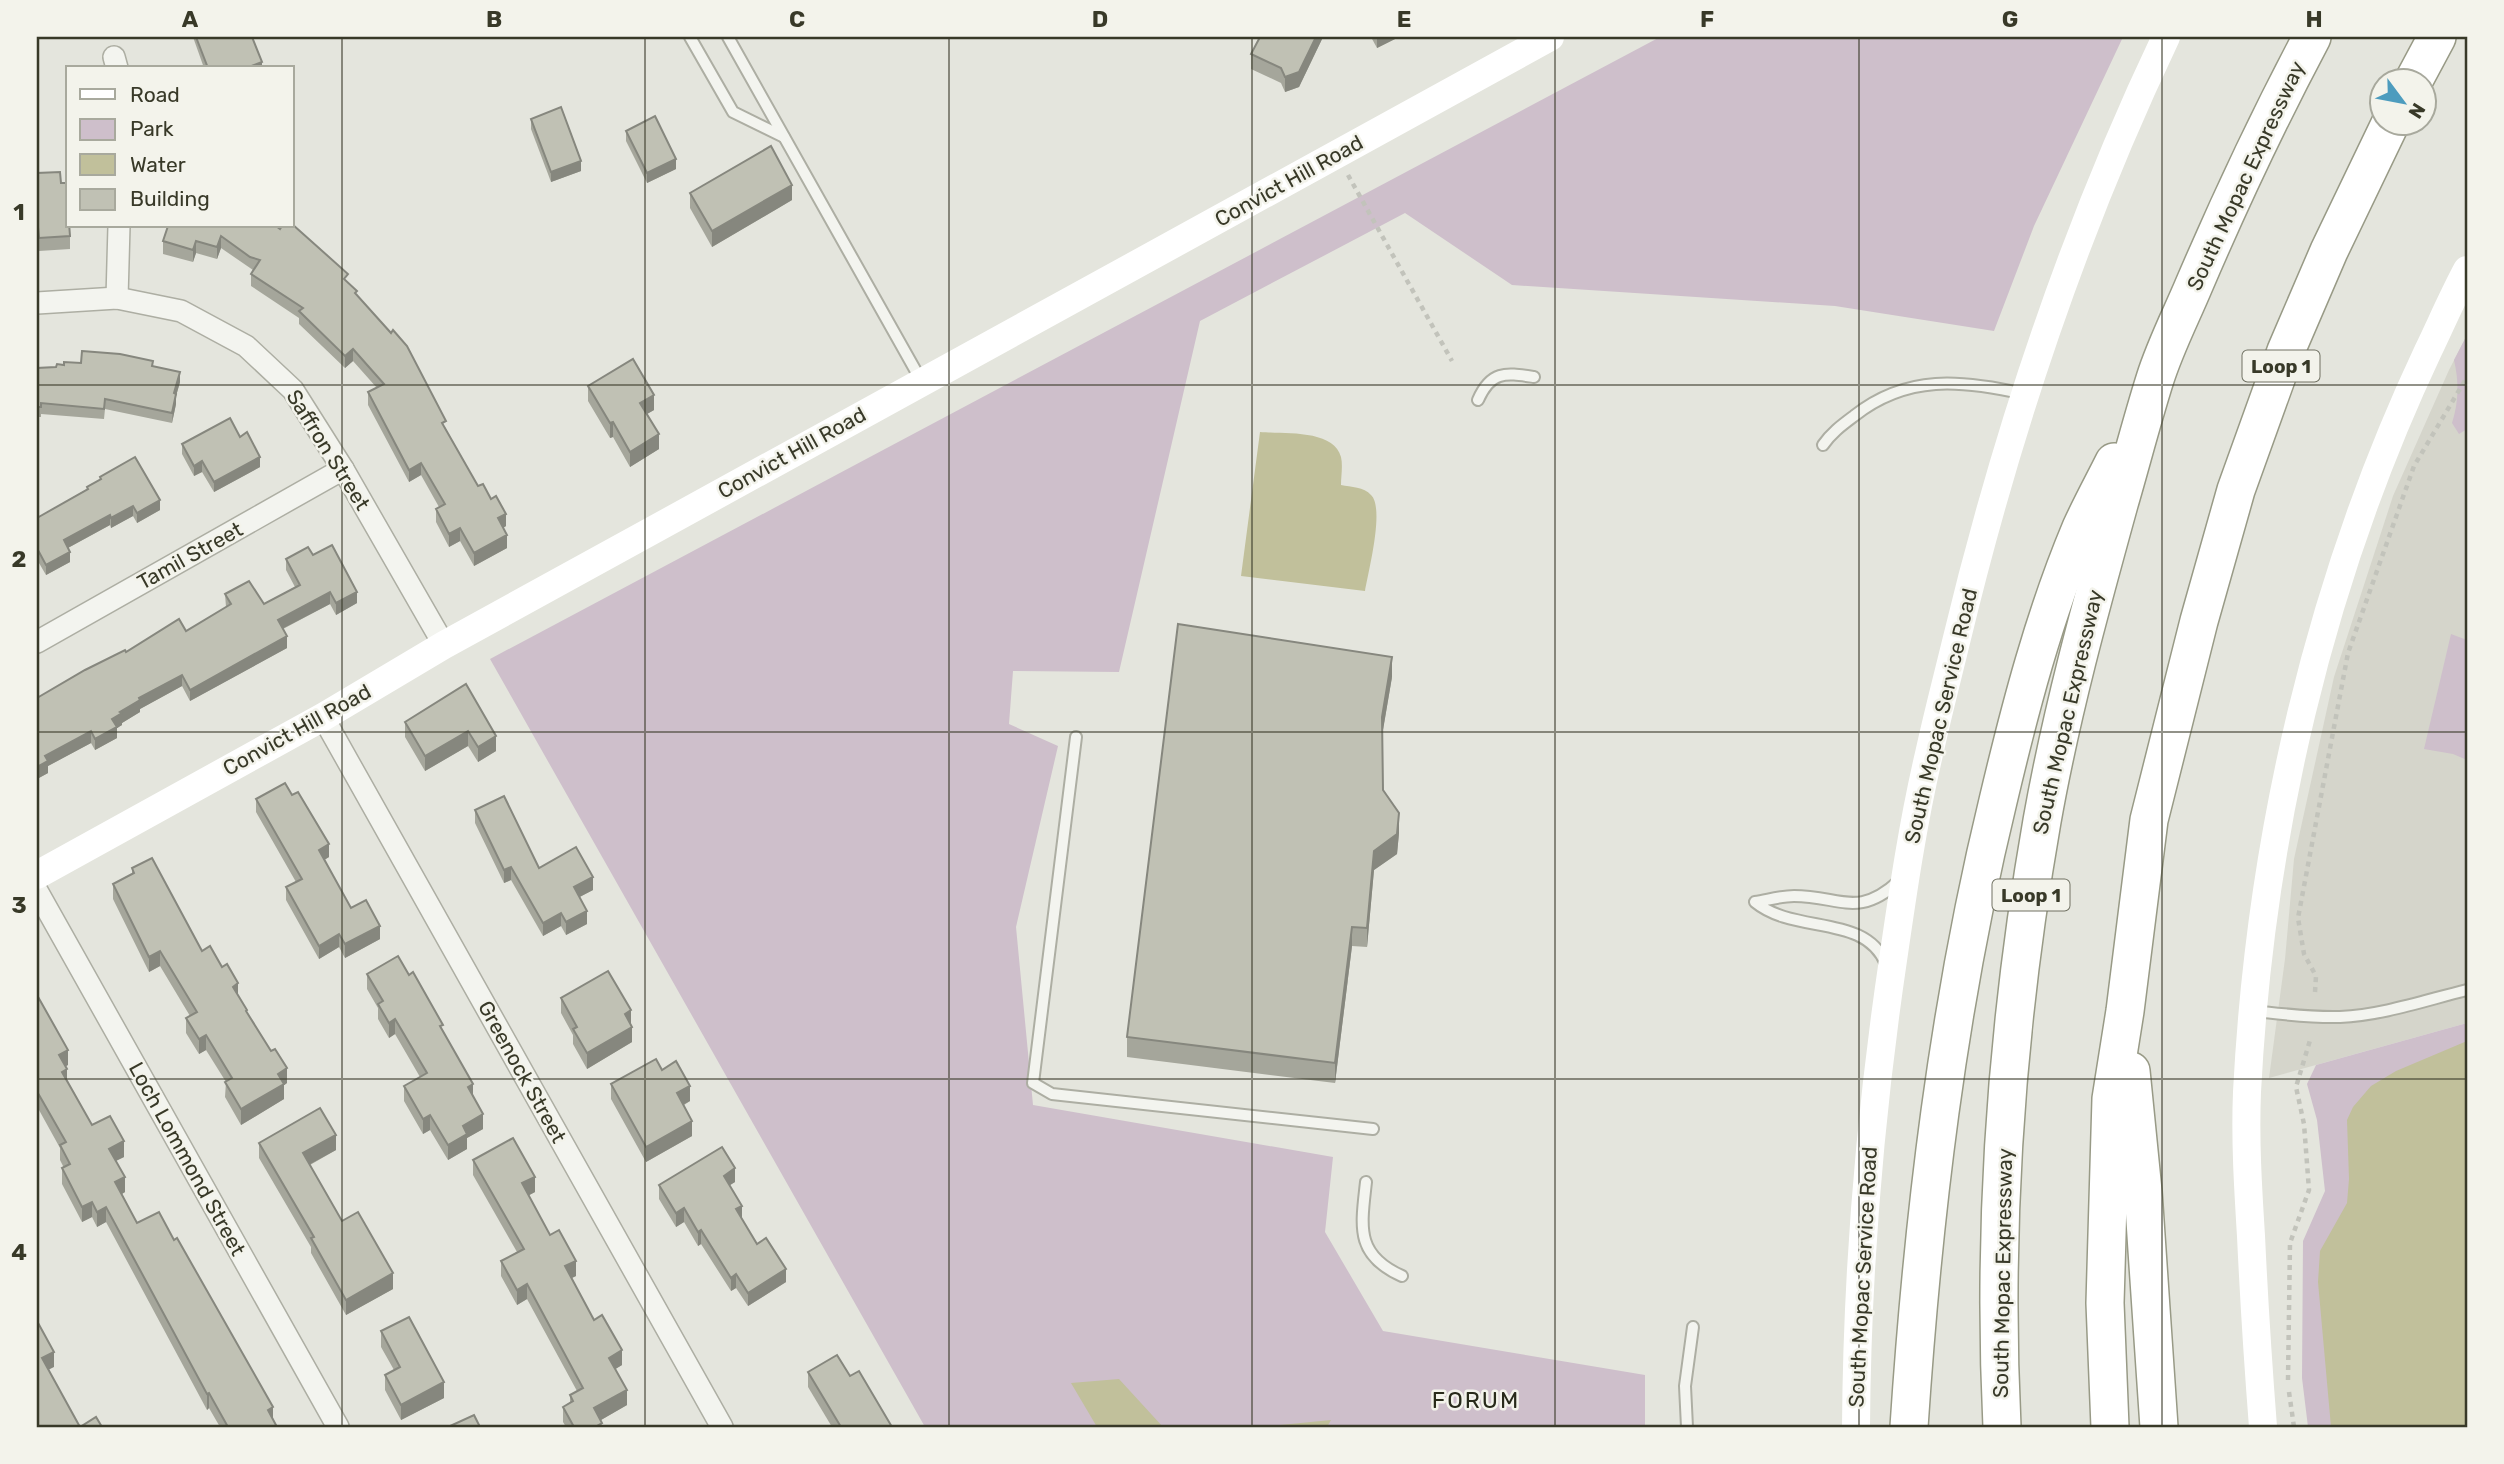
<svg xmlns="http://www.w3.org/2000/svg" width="2504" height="1464" font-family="Rubik,sans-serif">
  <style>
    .built { fill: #d5d5cb }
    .green { fill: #cebfcb }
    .water { fill: #c1c09b }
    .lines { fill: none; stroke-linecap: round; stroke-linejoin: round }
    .lane-casing { stroke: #adaea3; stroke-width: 14 }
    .street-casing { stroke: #adaea3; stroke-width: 24 }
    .highway-casing { stroke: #989a86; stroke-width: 40 }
    .path { stroke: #c2c3bb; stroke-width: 4.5; stroke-dasharray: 5 5; stroke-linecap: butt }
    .lane { stroke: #f3f4ef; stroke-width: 10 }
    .street { stroke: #f3f4ef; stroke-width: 21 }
    .secondary { stroke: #fff; stroke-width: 28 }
    .highway { stroke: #fff; stroke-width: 37 }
    .wall { fill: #a5a69b }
    .shaded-wall { fill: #86877e }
    .building { fill: #c0c1b4; stroke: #86877e; stroke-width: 2 }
    .grid { fill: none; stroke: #383928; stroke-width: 2; stroke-opacity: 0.55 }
    .labels { text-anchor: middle; stroke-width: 5; stroke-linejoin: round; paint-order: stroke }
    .shield { fill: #f3f3eb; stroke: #707162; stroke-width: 2 }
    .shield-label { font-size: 19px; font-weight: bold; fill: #383928 }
    .street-label { font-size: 21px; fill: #383928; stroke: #f3f3eb }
    .neighbourhood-label { font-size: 23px; letter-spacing: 2px; fill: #282a1a; stroke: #f3f3eb }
    .neatline { fill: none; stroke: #383928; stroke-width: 2.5 }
    .grid-label { font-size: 23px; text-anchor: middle; font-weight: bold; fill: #383928 }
  </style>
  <rect width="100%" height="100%" fill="#e4e5dd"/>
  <path class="built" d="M2467 335V1023L2269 1078 2285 959 2294 859 2334 677 2393 496 2449 370Z"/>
  <g class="green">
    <path d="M1660 37H2123L2034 226 1994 331 1835 306 1512 285 1405 213 1200 321 1119 672 1013 671 1009 724 1058 746 1016 927 1033 1105 1333 1157 1325 1232 1383 1331 1645 1375V1427H925L490 659Z"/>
    <path d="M2467 335V429L2459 434 2452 423C2459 401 2459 382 2454 360Z"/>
    <path d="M2451 634 2467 640V760L2453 754 2424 749Z"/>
    <path d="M2467 1023V1427H2308L2302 1378 2303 1241 2325 1191 2317 1120 2307 1084 2316 1065Z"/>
  </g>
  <g class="water">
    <path d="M1260 432C1283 434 1334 429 1341 457 1343 466 1341 476 1341 485 1351 487 1364 487 1371 495 1385 508 1368 573 1365 591L1241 576Z"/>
    <path d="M2467 1041V1427H2331L2318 1282 2320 1251 2347 1203 2349 1179 2347 1120 2353 1107 2371 1086 2396 1071Z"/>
    <path d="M1119 1379 1163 1427H1097L1071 1383Z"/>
    <path d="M1331 1420 1327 1427H1260Z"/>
  </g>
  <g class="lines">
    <defs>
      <g id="lane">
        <path d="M690 37 733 112 784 137"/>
        <path d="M728 37 922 382"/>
        <path d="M1478 400C1491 370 1506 373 1534 377"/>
        <path d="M1823 445C1831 433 1842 425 1854 416 1907 374 1962 380 2024 394"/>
        <path d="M1076 737 1033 1083 1052 1094 1373 1129"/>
        <path d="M1886 964C1865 913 1795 935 1755 902 1768 900 1781 896 1794 896 1840 896 1858 919 1899 881"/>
        <path d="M2254 1011C2282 1014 2311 1018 2340 1017 2383 1015 2426 1000 2467 990"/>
        <path d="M1366 1182C1361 1227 1355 1255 1402 1276"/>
        <path d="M1687 1427 1685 1386 1693 1327"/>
      </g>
      <g id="street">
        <path d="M114 57 117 68"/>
        <path d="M117 298 119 226"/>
        <path d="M37 303 117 298 181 311 246 346 293 390 343 469 444 645"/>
        <path d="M37 642 343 469"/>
        <path d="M323 717 722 1427"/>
        <path d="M37 891 338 1427"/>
      </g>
      <g id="highway">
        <path d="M2414 80 2437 37"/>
        <path d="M2131 1071 2143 1191 2159 1427"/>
        <path d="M1909 1427C1923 1216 1948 1006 1998 801 2020 708 2044 616 2081 528 2091 506 2103 484 2114 462"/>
        <path d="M2002 1427C1992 1224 2007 1021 2042 821 2061 714 2090 609 2119 504 2131 463 2142 420 2155 379 2165 347 2181 316 2194 285 2230 201 2269 118 2312 37"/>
        <path d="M2110 1427 2105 1303 2111 1099 2125 1011 2149 820 2199 621 2236 490 2286 351 2329 251 2391 122"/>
      </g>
    </defs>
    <use href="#lane" class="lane-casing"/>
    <use href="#street" class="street-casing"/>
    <use href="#highway" class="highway-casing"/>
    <g class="path">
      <path d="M1348 175 1452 361"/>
      <path d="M2315 992 2316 976 2304 954 2298 918 2348 653 2414 466 2467 377"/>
      <path d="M2288 1380 2290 1243 2309 1190 2304 1124 2296 1087 2311 1037"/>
      <path d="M2289 1392 2294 1427"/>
    </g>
    <use href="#lane" class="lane"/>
    <use href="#street" class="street"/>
    <g class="secondary">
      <path d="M37 875 323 717 444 645 1550 37"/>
      <path d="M1856 1427C1857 1271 1870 1115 1893 960 1903 891 1913 822 1929 754 1937 717 1947 679 1956 642 2006 434 2074 230 2166 37"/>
      <path d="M2263 1427C2258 1363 2254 1300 2251 1236 2248 1188 2245 1140 2247 1092 2260 838 2319 582 2428 351 2441 324 2453 296 2467 270"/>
    </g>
    <use href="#highway" class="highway"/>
  </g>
  <g class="wall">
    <path d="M193 37H196L262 68H204Z"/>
    <path d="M1323 37 1299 87 1285 92 1281 83 1251 69V54Z"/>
    <path d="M1371 37H1399L1377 48Z"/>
    <path d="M531 119 581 171 551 182 531 129Z"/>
    <path d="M626 131 676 169 647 183 626 141Z"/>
    <path d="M37 173 61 183 70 236V249L39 251 38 240H37Z"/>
    <path d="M690 193 792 200 712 247 690 208Z"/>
    <path d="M276 226 348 283 357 295 446 429 478 486 506 526 503 528 507 548 474 566 460 541 449 547 436 522V509L439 507 421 475 409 482 368 405V392L377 388 353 361 345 368 299 324V318L251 286V274L253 270 221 248 217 259 196 253 193 262 163 254V241Z"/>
    <path d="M153 366 180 382 176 396V404L172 423 105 409 104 419 41 414V417H37V368Z"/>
    <path d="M588 386 654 410 647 414 659 449 630 467 613 437 610 438 588 401Z"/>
    <path d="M240 437 260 467 214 492 202 472 194 476 182 454V444Z"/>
    <path d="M100 477 160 510 137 523 133 516 111 528 110 525 68 548 70 562 46 575 39 563 37 518 87 489V487L100 480Z"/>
    <path d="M313 555 357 603 336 615 330 604 283 629 287 648 190 701 182 686 140 709V712L122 723V725L117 728V738L95 750 91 743 48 766V773L37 779V698L126 652 186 631 226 607 225 594 264 604 295 587 286 570V559Z"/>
    <path d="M1392 677 1382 735 1383 790 1399 833 1397 854 1374 870 1367 947 1352 946 1335 1083 1127 1057V1037Z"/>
    <path d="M405 722 496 736V751L478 762 468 746 425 771 405 737Z"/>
    <path d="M256 799 329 857 324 860 351 908 380 939 345 958 339 947 319 959 286 900V887L296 882 256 812Z"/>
    <path d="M475 810 539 868 593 890 579 897 587 924 566 935 561 926 543 936 511 880 504 883 475 823Z"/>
    <path d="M132 868 238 996 247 1013 287 1083 284 1085V1099L241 1125 225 1097 226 1082 206 1050 199 1054 186 1033V1018L190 1016 160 966 149 972 113 899V884L132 875Z"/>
    <path d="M367 974 443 1031 473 1097 483 1129 467 1138V1149L448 1160 430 1130 423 1134 404 1101V1086L420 1077 395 1034 389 1038 378 1019V1008L367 989Z"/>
    <path d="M37 995 68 1065 65 1066 67 1080 92 1125 124 1157 116 1161 125 1192 122 1194 137 1223 277 1427H220L209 1408 207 1410 106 1222 97 1227 92 1217 82 1222 62 1184V1168H64L60 1160V1148L39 1110 37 1112Z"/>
    <path d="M561 998 631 1024 632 1042 587 1069 573 1044V1035L561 1013Z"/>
    <path d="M662 1070 690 1101 684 1105 692 1136 646 1162 611 1099V1084Z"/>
    <path d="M259 1143 336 1150 310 1165 342 1221 393 1289 346 1315 311 1253V1247L259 1158Z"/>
    <path d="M473 1160 535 1192 529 1195 550 1235 576 1276 572 1278 594 1320 622 1365 615 1369 627 1405 601 1420 602 1427H566L563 1422V1407L570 1402V1395L577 1391 527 1299 517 1305 501 1276V1261L517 1252 473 1175Z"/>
    <path d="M735 1182 729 1185 742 1219 757 1244 786 1282 748 1306 736 1288 731 1291 701 1244 698 1246 684 1222 676 1227 659 1199V1185Z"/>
    <path d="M381 1331 444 1398 401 1420 385 1390V1375L394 1370 381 1347Z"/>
    <path d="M808 1372 850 1376 892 1427H832L808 1387Z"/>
  </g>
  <g class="shaded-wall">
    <path d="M1316 37H1323L1299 87 1285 92V77Z"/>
    <path d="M1379 37H1399L1377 48V38Z"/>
    <path d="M262 62V68H246Z"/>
    <path d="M676 159V169L647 183V173Z"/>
    <path d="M581 161V171L551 182V172Z"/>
    <path d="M792 185V200L712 247V231Z"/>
    <path d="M221 236V248L217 259V247Z"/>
    <path d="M196 241V253L193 262V250Z"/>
    <path d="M353 349V361L345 368V356Z"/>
    <path d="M180 372V382L176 396V404L172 423 174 393Z"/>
    <path d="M654 395V410L640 418V403Z"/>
    <path d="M613 422V437L610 438V423Z"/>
    <path d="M659 434V449L630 467V452Z"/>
    <path d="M260 457V467L214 492V482Z"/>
    <path d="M202 461V472L194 476V466Z"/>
    <path d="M421 463V475L409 482V470Z"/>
    <path d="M160 500V510L137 523V513Z"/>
    <path d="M133 506V516L111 528V518Z"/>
    <path d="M506 514V526L498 531V518Z"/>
    <path d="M110 515V525L64 550V540Z"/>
    <path d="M460 528V541L449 547V534Z"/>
    <path d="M507 535V548L474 566V553Z"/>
    <path d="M39 552V563L37 564V554Z"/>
    <path d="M70 552V562L46 575V565Z"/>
    <path d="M330 592V604L278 631V620Z"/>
    <path d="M357 592V603L336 615V603Z"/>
    <path d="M287 636V648L190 701V690Z"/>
    <path d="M1392 657V677L1382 736V717Z"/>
    <path d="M182 675V686L140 709V712L122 723V725L117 728V738L95 750V739L120 712 139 698Z"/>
    <path d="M91 731V743L48 766V773L37 779V767L45 756Z"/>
    <path d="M468 731V746L425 771V756Z"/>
    <path d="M496 736V751L478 762V747Z"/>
    <path d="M1399 813V833L1397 854 1374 870 1367 947V928L1374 851Z"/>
    <path d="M329 844V857L319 863V850Z"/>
    <path d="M511 867V880L504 883V870Z"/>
    <path d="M593 877V890L574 900V887Z"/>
    <path d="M587 911V924L566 935V922Z"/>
    <path d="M561 913V926L543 936V923Z"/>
    <path d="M380 926V939L345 958V944Z"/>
    <path d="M1352 927V946L1335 1083V1063Z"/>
    <path d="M339 934V947L319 959V946Z"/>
    <path d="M160 951V966L149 972V957Z"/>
    <path d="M238 983V998L233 987Z"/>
    <path d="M631 1010V1026L625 1014Z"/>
    <path d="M395 1019V1034L389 1038V1023Z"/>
    <path d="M632 1027V1042L587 1069V1053Z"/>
    <path d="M206 1035V1050L199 1054V1039Z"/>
    <path d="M68 1050V1065L59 1070V1055Z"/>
    <path d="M287 1068V1083L284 1085V1099L241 1125V1109L278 1074Z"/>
    <path d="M67 1069V1084L62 1072Z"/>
    <path d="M473 1084V1099L468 1087Z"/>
    <path d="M690 1086V1101L677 1108V1093Z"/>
    <path d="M39 1095V1110L37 1112V1097Z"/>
    <path d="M483 1114V1129L467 1138V1149L448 1160V1145L463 1126Z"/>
    <path d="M430 1115V1130L423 1134V1119Z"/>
    <path d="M692 1121V1136L646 1162V1147Z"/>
    <path d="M336 1135V1150L303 1168V1153Z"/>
    <path d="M124 1141V1157L109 1164V1149Z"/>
    <path d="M735 1168V1182L724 1189V1176Z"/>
    <path d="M125 1177V1192L115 1198V1182Z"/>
    <path d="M535 1177V1192L522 1199V1183Z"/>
    <path d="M92 1202V1217L82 1222V1207Z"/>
    <path d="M742 1206V1219L736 1209Z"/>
    <path d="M106 1207V1222L97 1227V1212Z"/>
    <path d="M684 1208V1222L676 1227V1213Z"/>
    <path d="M701 1230V1244L698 1246V1232Z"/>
    <path d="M576 1261V1276L565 1281V1266Z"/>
    <path d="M786 1269V1282L748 1306V1293Z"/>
    <path d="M393 1273V1289L346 1315V1300Z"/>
    <path d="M736 1274V1288L731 1291V1278Z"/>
    <path d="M527 1284V1299L517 1305V1290Z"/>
    <path d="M622 1350V1365L609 1373V1358Z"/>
    <path d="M54 1352V1367L42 1373V1358Z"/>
    <path d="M444 1382V1398L401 1420V1405Z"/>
    <path d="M627 1390V1405L594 1424V1408Z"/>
    <path d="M209 1393V1408L207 1410V1394Z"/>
    <path d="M273 1407V1422L268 1410Z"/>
  </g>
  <g class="building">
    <path d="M196 37H252L262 62 246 68H208Z"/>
    <path d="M1260 37H1316L1299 72 1285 77 1281 68 1251 54Z"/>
    <path d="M561 107 581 161 551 172 531 119Z"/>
    <path d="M655 116 676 159 647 173 626 131Z"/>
    <path d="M771 146 792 185 712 231 690 193Z"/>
    <path d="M60 172 61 183H66L70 236 39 238 38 227H37V173Z"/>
    <path d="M292 224 348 274 344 279 357 291 355 293 391 333 393 330 407 346 446 421 442 423 478 486 483 484 491 499 496 496 506 514 498 518 507 535 474 553 460 528 449 534 436 509 445 504 421 463 409 470 368 392 384 384 353 349 345 356 299 311 303 308 251 274 260 260 250 257 221 236 217 247 196 241 193 250 163 241 168 226H276L280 229 282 226H292Z"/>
    <path d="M82 351 120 354 153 361 152 366 180 372 174 393 176 394 172 413 105 399 104 409 41 403V407H37V368L56 367 57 364 64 365V362L81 363Z"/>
    <path d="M633 359 654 395 640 403 659 434 630 452 613 422 610 423 588 386Z"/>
    <path d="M230 418 240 437 247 432 260 457 214 482 202 461 194 466 182 444Z"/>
    <path d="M135 457 160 500 137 513 133 506 111 518 110 515 64 540 70 552 46 565 39 552 37 554V518L88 489 87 487 101 479 100 477Z"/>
    <path d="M332 545 357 592 336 603 330 592 278 620 287 636 190 690 182 675 139 698 140 700 120 712 122 713 112 719 117 727 95 739 91 731 45 756 48 761 37 767V698L85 670 125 650 126 652 179 619 186 631 231 604 225 594 249 581 264 604 300 585 286 559 308 547 313 555Z"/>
    <path d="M1178 624 1392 657 1382 717 1383 790 1399 813 1397 834 1374 851 1367 928 1352 927 1335 1063 1127 1037Z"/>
    <path d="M466 684 496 736 478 747 468 731 425 756 405 722Z"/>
    <path d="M285 783 292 795 298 792 329 844 319 850 351 908 366 900 380 926 345 944 339 934 319 946 286 887 302 879 256 799Z"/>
    <path d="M504 796 539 868 576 847 593 877 574 887 587 911 566 922 561 913 543 923 511 867 504 870 475 810Z"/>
    <path d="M152 858 202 951 210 946 222 967 227 964 238 983 233 987 247 1010 246 1011 271 1051 275 1049 287 1068 278 1074 284 1084 241 1109 225 1082 232 1078 206 1035 199 1039 186 1018 197 1012 160 951 149 957 113 884 134 873 132 868Z"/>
    <path d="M398 956 409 975 413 972 443 1025 440 1026 473 1084 468 1087 483 1114 463 1126 467 1134 448 1145 430 1115 423 1119 404 1086 427 1073 395 1019 389 1023 378 1004 383 1001 367 974Z"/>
    <path d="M608 971 631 1010 625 1014 632 1027 587 1053 573 1029 577 1027 561 998Z"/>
    <path d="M37 995 68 1050 59 1055 67 1069 62 1072 92 1125 110 1116 124 1141 109 1149 125 1177 115 1182 137 1223 159 1212 174 1240 177 1238 273 1407 268 1410 277 1427H228L209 1393 207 1394 106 1207 97 1212 92 1202 82 1207 62 1168 70 1164 60 1145 66 1142 39 1095 37 1097Z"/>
    <path d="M656 1059 662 1070 676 1061 690 1086 677 1093 692 1121 646 1147 611 1084Z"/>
    <path d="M320 1108 336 1135 303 1153 342 1221 358 1212 393 1273 346 1300 311 1238 314 1237 259 1143Z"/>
    <path d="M513 1138 535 1177 522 1183 550 1235 559 1230 576 1261 565 1266 594 1320 602 1315 622 1350 609 1358 627 1390 594 1408 602 1423 595 1427H574L563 1407 573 1401 570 1395 583 1388 527 1284 517 1290 501 1261 524 1249 473 1160Z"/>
    <path d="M722 1147 735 1168 724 1176 742 1206 736 1209 757 1244 766 1238 786 1269 748 1293 736 1274 731 1278 701 1230 698 1232 684 1208 676 1213 659 1185Z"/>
    <path d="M409 1317 444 1382 401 1405 385 1375 400 1367 381 1331Z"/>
    <path d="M37 1321 54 1352 42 1358 80 1427 96 1417 102 1427H37Z"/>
    <path d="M837 1355 850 1376 859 1371 892 1427H841L808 1372Z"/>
    <path d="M474 1415 480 1427H448Z"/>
  </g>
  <path class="grid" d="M342 37V1427M645 37V1427M949 37V1427M1252 37V1427M1555 37V1427M1859 37V1427M2162 37V1427M37 385H2467M37 732H2467M37 1079H2467"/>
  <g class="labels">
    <g class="shield">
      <rect x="2242.5" y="350.5" width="77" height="31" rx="5"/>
      <rect x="1992.5" y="879.5" width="77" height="31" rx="5"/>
    </g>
    <g class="shield-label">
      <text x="2281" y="373">Loop 1</text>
      <text x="2031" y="902">Loop 1</text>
    </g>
    <g class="street-label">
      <text transform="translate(2246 176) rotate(-65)" y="7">South Mopac Expressway</text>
      <text transform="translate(1289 181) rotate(-29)" y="7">Convict Hill Road</text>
      <text transform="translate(328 450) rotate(58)" y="7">Saffron Street</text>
      <text transform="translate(792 453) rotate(-29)" y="7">Convict Hill Road</text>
      <text transform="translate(190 556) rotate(-29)" y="7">Tamil Street</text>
      <text transform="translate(2068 712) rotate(-77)" y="7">South Mopac Expressway</text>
      <text transform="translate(1941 716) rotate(-77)" y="7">South Mopac Service Road</text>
      <text transform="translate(297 730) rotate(-29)" y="7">Convict Hill Road</text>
      <text transform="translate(522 1072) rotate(61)" y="7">Greenock Street</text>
      <text transform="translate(187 1159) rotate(61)" y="7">Loch Lommond Street</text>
      <text transform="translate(2003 1273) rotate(-89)" y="7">South Mopac Expressway</text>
      <text transform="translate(1863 1277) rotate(-87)" y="7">South Mopac Service Road</text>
    </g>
    <g class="neighbourhood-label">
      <text x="1476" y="1408">FORUM</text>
    </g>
  </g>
  <rect width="2504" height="1464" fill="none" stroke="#f3f3eb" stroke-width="77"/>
  <rect x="66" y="66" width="228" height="161" fill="#f3f3eb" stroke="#a8a99d" stroke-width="2"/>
  <rect x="80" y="89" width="35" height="10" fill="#ffffff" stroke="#a8a99d" stroke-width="2"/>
  <text x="130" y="102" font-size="21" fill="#383928">Road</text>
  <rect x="80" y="119" width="35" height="21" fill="#cebfcb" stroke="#a8a99d" stroke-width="2"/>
  <text x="130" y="136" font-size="21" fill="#383928">Park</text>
  <rect x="80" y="154" width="35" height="21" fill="#c1c09b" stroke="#a8a99d" stroke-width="2"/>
  <text x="130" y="172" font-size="21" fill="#383928">Water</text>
  <rect x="80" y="189" width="35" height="21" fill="#c0c1b4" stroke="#a8a99d" stroke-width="2"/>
  <text x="130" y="206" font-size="21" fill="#383928">Building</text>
  <g transform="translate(2403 102) rotate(122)"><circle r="33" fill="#f3f3eb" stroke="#a8a99d" stroke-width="2"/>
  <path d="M0-5L12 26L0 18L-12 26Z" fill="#4d9cbe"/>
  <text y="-10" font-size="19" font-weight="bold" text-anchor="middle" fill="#383928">N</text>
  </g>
  <rect x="38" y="38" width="2428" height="1388" class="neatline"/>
  <g class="grid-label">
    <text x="190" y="27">A</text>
    <text x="494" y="27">B</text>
    <text x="797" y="27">C</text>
    <text x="1100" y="27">D</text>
    <text x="1404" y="27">E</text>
    <text x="1707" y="27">F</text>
    <text x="2010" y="27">G</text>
    <text x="2314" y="27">H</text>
    <text x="19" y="220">1</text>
    <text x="19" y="567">2</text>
    <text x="19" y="913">3</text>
    <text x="19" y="1260">4</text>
  </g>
</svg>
